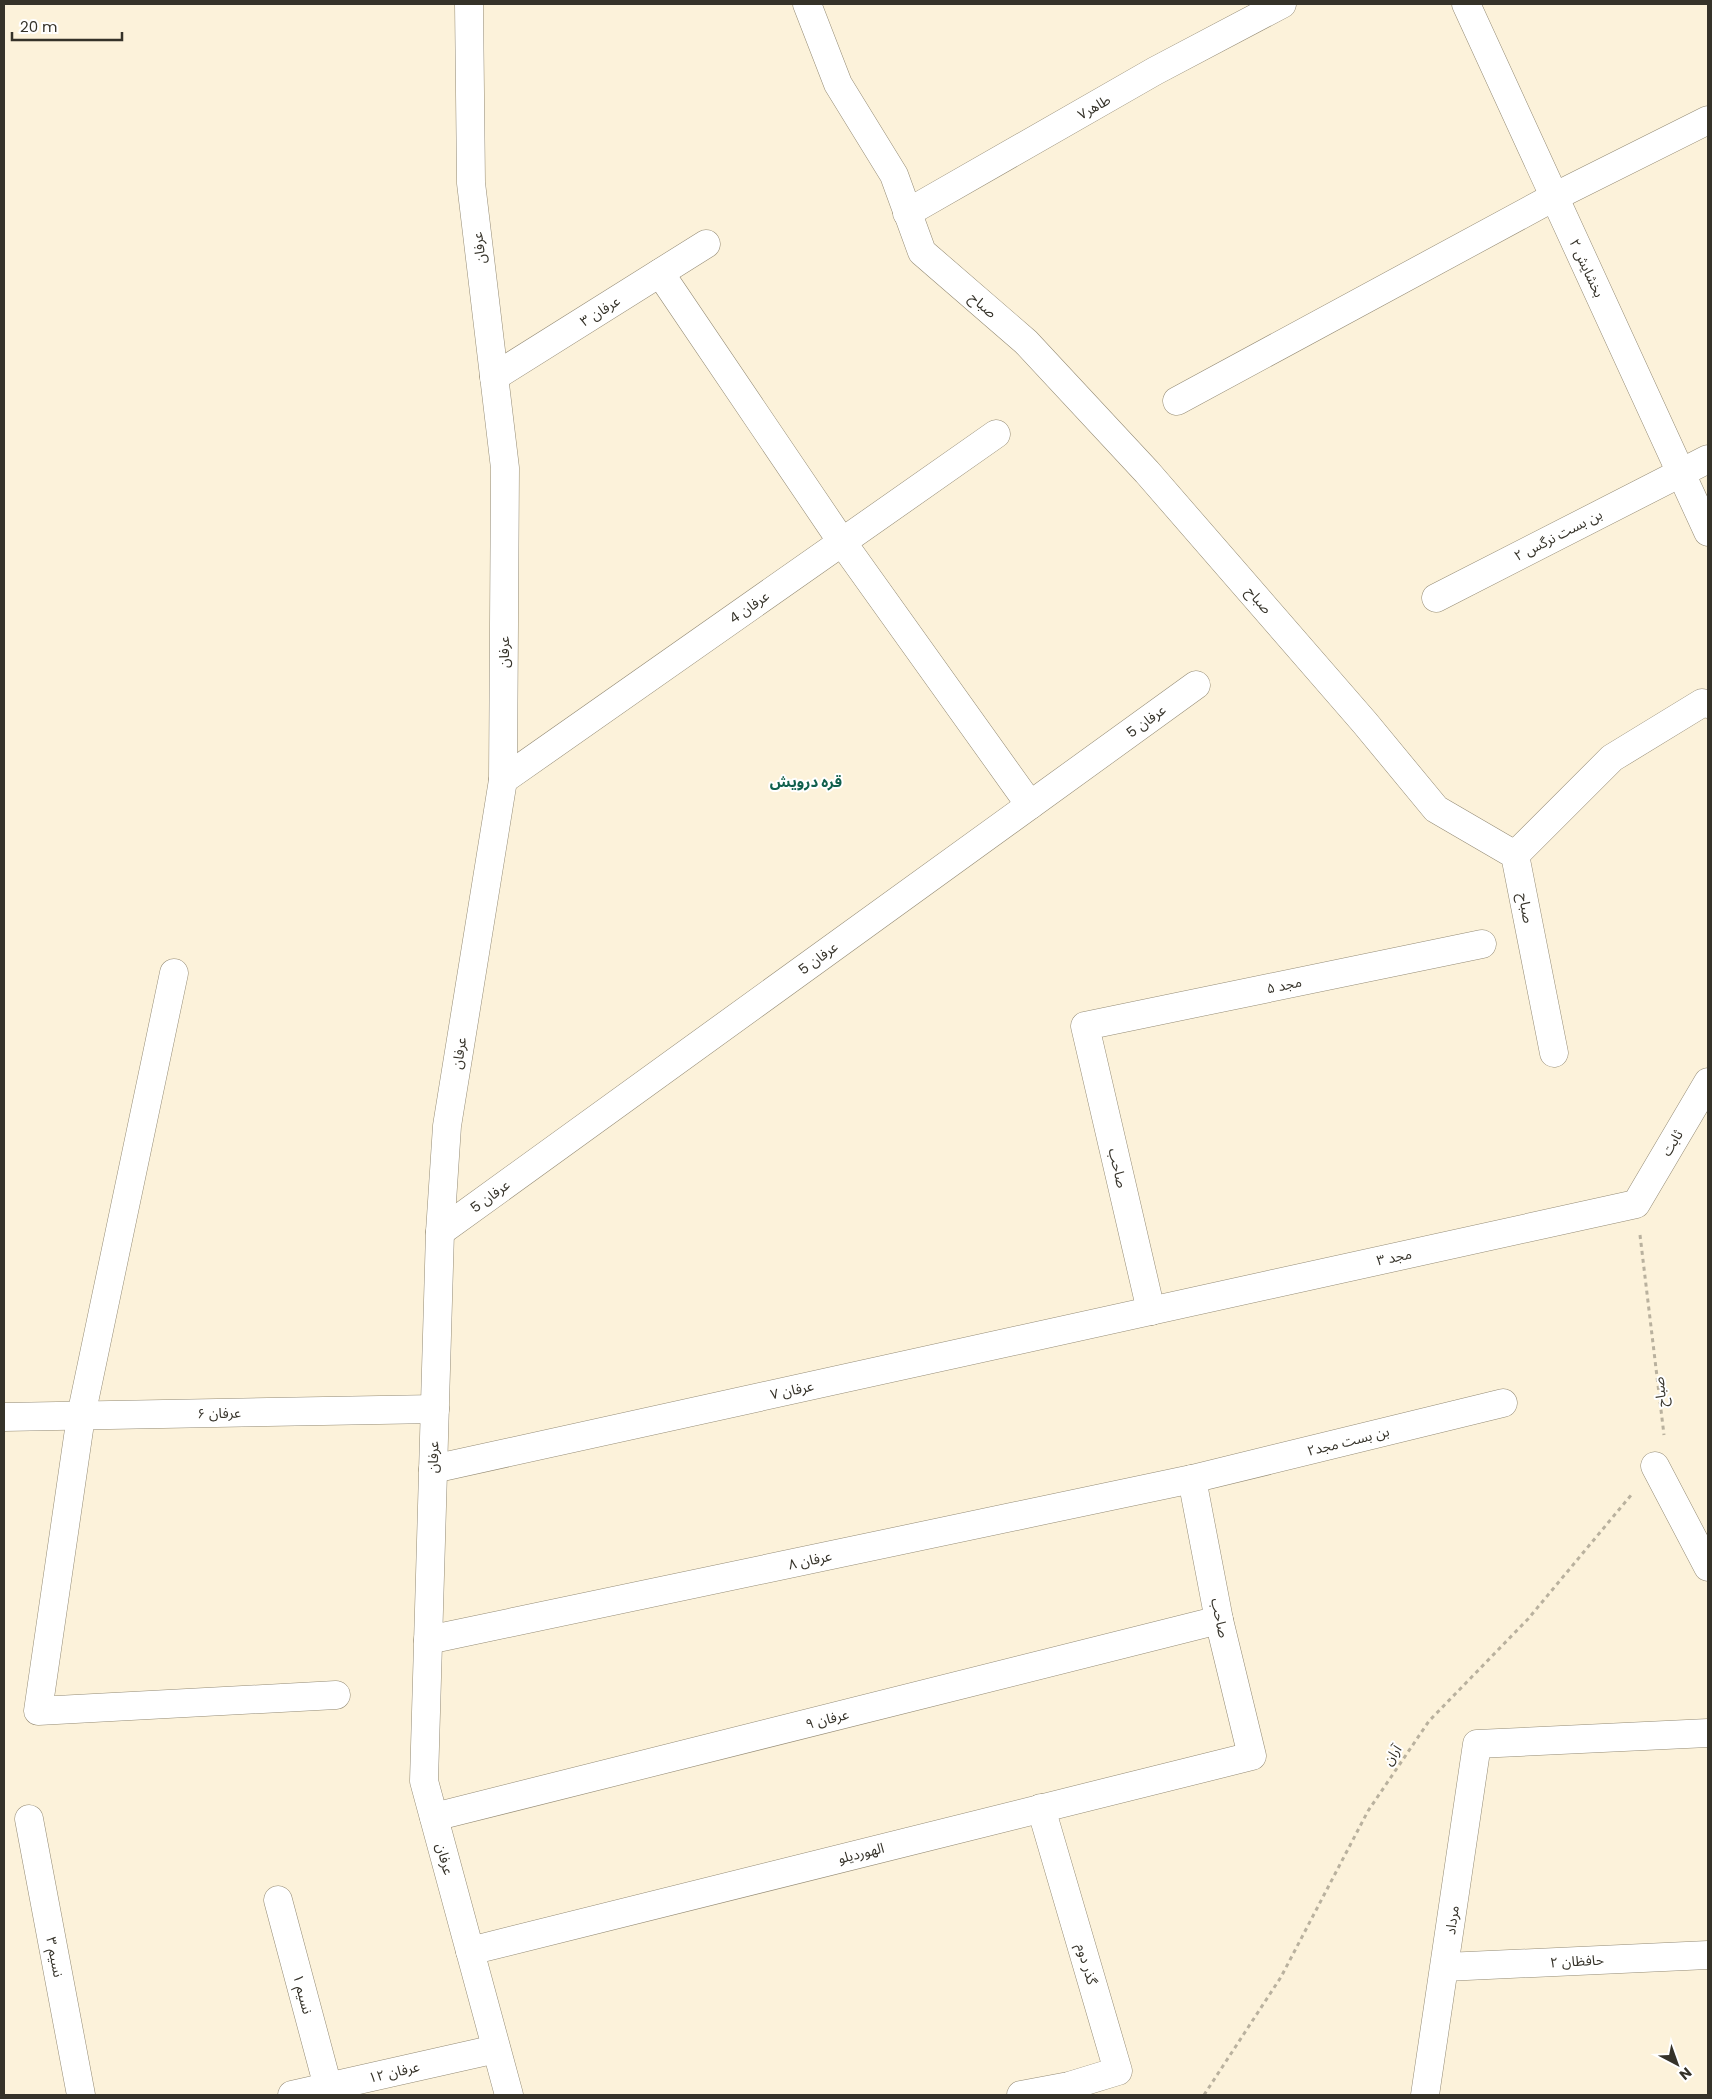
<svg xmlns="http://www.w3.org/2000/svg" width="1712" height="2099" font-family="Poppins,'Noto Sans Arabic',sans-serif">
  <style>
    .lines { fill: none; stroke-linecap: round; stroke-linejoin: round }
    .minor-casing { stroke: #948b75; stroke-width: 29 }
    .tertiary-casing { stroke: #948b75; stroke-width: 29 }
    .path { stroke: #b9b19e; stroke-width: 3; stroke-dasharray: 4 4; stroke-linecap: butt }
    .minor { stroke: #fff; stroke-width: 28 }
    .tertiary { stroke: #fff; stroke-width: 28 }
    .labels { text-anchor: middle; stroke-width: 4; stroke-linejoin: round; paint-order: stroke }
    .street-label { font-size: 14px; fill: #353229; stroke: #fff }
    .neighbourhood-label { font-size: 15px; font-weight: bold; fill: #10604d; stroke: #fff }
  </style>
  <rect width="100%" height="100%" fill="#fcf2da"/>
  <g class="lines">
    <defs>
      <g id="minor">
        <path d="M807 4 838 84 894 175 922 252 1026 342 1147 472 1365 723 1436 809 1515 855 1554 1053"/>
        <path d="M1466 4 1708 532"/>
        <path d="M907 213 1155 71 1282 4"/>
        <path d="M660 273 842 542 1030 805"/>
        <path d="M494 377 706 244"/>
        <path d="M1177 401 1554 197 1708 120"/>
        <path d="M1436 598 1708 459"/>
        <path d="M503 780 996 434"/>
        <path d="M1515 855 1612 758 1702 703 1708 704"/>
        <path d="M174 973 81 1416 38 1711 336 1695"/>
        <path d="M440 1232 1196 685"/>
        <path d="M1151 1311 1085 1026 1482 944"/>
        <path d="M4 1417 435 1409"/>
        <path d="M1655 1466 1708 1567"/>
        <path d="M433 1469 1636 1204 1708 1082"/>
        <path d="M428 1640 1192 1479 1503 1403"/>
        <path d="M434 1817 1219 1620"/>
        <path d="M29 1819 81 2095"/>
        <path d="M278 1900 328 2087"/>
        <path d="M470 1951 1252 1756 1219 1620 1192 1479"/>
        <path d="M1445 1967 1708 1955"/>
        <path d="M292 2095 496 2049"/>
        <path d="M1021 2095 1069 2086 1118 2071 1041 1808"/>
        <path d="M1425 2095 1477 1744 1708 1733"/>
      </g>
      <path id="tertiary" d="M469 4 471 183 505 468 503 780 447 1126 440 1232 424 1781 509 2095"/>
    </defs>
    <use href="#minor" class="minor-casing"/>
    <use href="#tertiary" class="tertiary-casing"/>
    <g class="path">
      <path d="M1640 1235 1664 1435"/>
      <path d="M1204 2095 1281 1977 1368 1811 1429 1721 1528 1619 1632 1494"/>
    </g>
    <use href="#minor" class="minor"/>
    <use href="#tertiary" class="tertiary"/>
  </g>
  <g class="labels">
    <g class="street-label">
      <text transform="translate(1094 107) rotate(-30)" y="5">طاهر۷</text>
      <text transform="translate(479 248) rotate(-97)" y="5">عرفان</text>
      <text transform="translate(1587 268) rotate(65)" y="5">بخشایش ۲</text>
      <text transform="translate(983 305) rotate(41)" y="5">صباح</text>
      <text transform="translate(600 311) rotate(-32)" y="5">عرفان ۳</text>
      <text transform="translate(1558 535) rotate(-27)" y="5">بن بست نرگس ۲</text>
      <text transform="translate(1259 600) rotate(49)" y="5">صباح</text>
      <text transform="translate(749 607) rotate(-35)" y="5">عرفان 4</text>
      <text transform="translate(504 652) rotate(-90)" y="5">عرفان</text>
      <text transform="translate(1146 721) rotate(-36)" y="5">عرفان 5</text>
      <text transform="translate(1526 908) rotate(79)" y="5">صباح</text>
      <text transform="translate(818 958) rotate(-36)" y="5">عرفان 5</text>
      <text transform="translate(1284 985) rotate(-12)" y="5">مجد ۵</text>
      <text transform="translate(459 1053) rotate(-81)" y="5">عرفان</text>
      <text transform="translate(1672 1143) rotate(-59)" y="5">ثابت</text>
      <text transform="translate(1118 1168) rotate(77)" y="5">صاحب</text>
      <text transform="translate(490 1196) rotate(-36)" y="5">عرفان 5</text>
      <text transform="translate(1394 1257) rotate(-12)" y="5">مجد ۳</text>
      <text transform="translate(792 1390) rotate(-12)" y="5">عرفان ۷</text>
      <text transform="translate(1660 1392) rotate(-97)" y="5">صباح</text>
      <text transform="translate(219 1413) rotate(-1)" y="5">عرفان ۶</text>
      <text transform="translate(1348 1441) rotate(-14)" y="5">بن بست مجد۲</text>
      <text transform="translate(433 1457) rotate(-88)" y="5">عرفان</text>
      <text transform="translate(810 1560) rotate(-12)" y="5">عرفان ۸</text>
      <text transform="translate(1220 1618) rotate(78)" y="5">صاحب</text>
      <text transform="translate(827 1719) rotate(-14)" y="5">عرفان ۹</text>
      <text transform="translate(1392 1755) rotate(-56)" y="5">آران</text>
      <text transform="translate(861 1853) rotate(-14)" y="5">الهوردیلو</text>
      <text transform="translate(445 1859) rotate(75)" y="5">عرفان</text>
      <text transform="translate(1452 1920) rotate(-82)" y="5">مرداد</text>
      <text transform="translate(55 1957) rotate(79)" y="5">نسیم ۳</text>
      <text transform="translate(1577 1961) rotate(-3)" y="5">حافظان ۲</text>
      <text transform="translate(1087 1964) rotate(74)" y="5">گذر دوم</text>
      <text transform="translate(303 1994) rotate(75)" y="5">نسیم ۱</text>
      <text transform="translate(394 2072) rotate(-13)" y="5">عرفان ۱۲</text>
    </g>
    <g class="neighbourhood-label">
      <text x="806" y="787">قره درویش</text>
    </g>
  </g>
  <rect width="1712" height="2099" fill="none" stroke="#353229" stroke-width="10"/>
  <g transform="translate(1677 2064) rotate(139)" stroke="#ffffff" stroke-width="4" paint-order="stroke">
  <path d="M0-4L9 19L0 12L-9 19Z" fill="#353229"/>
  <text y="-8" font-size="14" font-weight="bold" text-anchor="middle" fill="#353229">N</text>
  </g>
  <path d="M12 32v8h110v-8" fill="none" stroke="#353229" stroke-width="2.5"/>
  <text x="20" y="32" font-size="15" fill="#353229" stroke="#ffffff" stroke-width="4" paint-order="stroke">20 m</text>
</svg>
